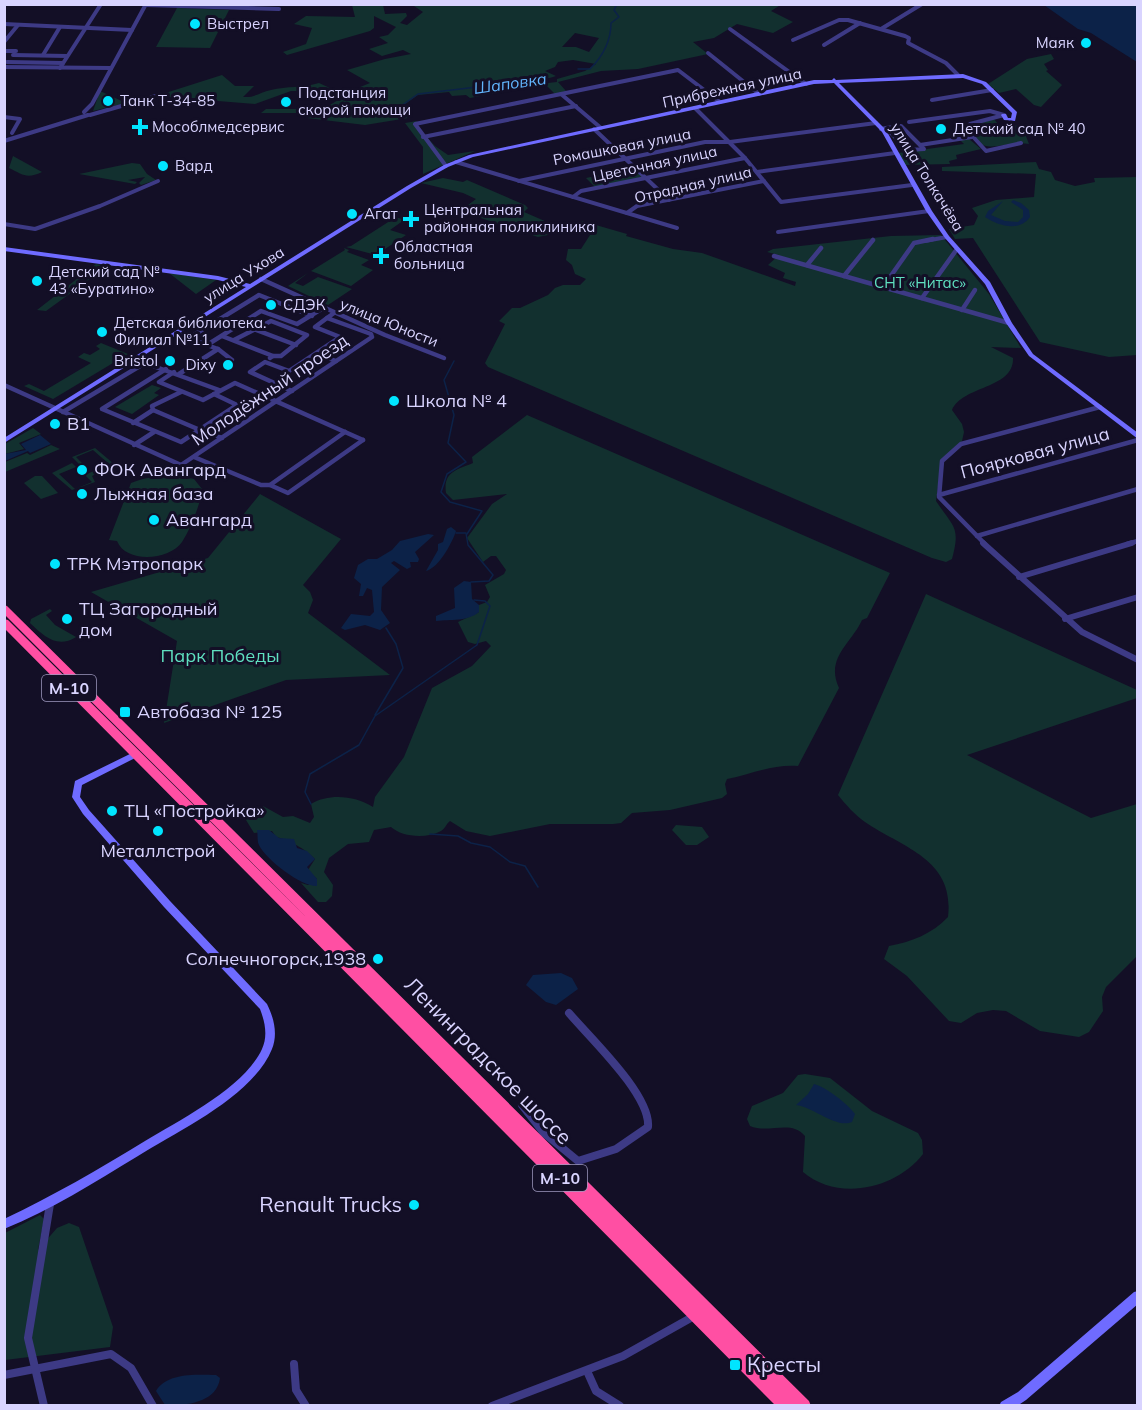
<svg xmlns="http://www.w3.org/2000/svg" width="1142" height="1410" font-family="Mulish,sans-serif">
  <style>
    .green { fill: #12302f; fill-rule: evenodd }
    .water { fill: #0c2248 }
    .lines { fill: none; stroke-linecap: round; stroke-linejoin: round }
    .stream { stroke: #0c2248; stroke-width: 1.5 }
    .street-far3 { stroke: #3d3a85; stroke-width: 4 }
    .street-far2 { stroke: #3d3a85; stroke-width: 4.5 }
    .street-far1 { stroke: #3d3a85; stroke-width: 6 }
    .street { stroke: #3d3a85; stroke-width: 8 }
    .secondary { fill: #6f6bff; fill-rule: evenodd }
    .highway { fill: #ff4fa3; fill-rule: evenodd }
    .poi-dot { fill: #00e5ff; stroke: #130f26; stroke-width: 2 }
    .labels { text-anchor: middle; stroke-width: 6; stroke-linejoin: round; paint-order: stroke }
    .far-poi-label { font-size: 15px; fill: #d9d4ff; stroke: #130f26; text-anchor: start }
    .far-street-label { font-size: 15px; fill: #d9d4ff; stroke: #130f26 }
    .far-park-label { font-size: 15px; fill: #5fe0c0; stroke: #130f26 }
    .far-water-label { font-size: 16px; font-style: italic; fill: #62b6ff; stroke: #130f26 }
    .shield { fill: #130f26; stroke: #9e99be; stroke-width: 1.5 }
    .shield-label { font-size: 16px; font-weight: bold; fill: #d9d4ff }
    .street-label { font-size: 18px; fill: #d9d4ff; stroke: #130f26 }
    .poi-label { font-size: 18px; fill: #d9d4ff; stroke: #130f26; text-anchor: start }
    .park-label { font-size: 18px; fill: #5fe0c0; stroke: #130f26 }
    .near-street-label { font-size: 21px; fill: #d9d4ff; stroke: #130f26 }
    .near-poi-label { font-size: 21px; fill: #d9d4ff; stroke: #130f26; text-anchor: end }
  </style>
  <rect width="100%" height="100%" fill="#130f26"/>
  <g class="green">
    <path d="M411 4H782L771 11 793 22 773 33 737 24 714 38 693 42 708 54 638 69 601 71 558 82 566 91 555 94 545 84 470 98 466 95 452 96 449 92 418 95 398 109 408 118 365 125 307 118 303 113H261L266 109H323L340 99 309 91H291L255 104 156 96 222 75 235 86H254L243 97C255 98 260 92 271 90 287 86 303 88 319 83L343 94 370 83 347 70 385 59 411 54 403 50 382 56 369 49 388 43 379 37 388 35 396 27 374 16V28L370 31 287 55 283 52 306 44 312 28 294 24 306 16 355 17 352 5H383L385 14 406 13 407 16 400 23 407 25 423 12ZM575 33 599 38 589 52 576 47H562ZM573 60 596 64 585 71 557 79V82L548 83 542 81 517 85C528 76 544 81 556 76L545 71 555 67 558 62Z"/>
    <path d="M177 8 229 10 210 48 156 47Z"/>
    <path d="M1051 54 1054 59 1044 64 1048 70 1046 71 1062 85 1041 107 1034 105 1016 89 999 93 988 84 1027 59Z"/>
    <path d="M100 91 126 103 93 111Z"/>
    <path d="M994 119 998 124 1022 126 1029 144C1006 139 979 161 968 127Z"/>
    <path d="M417 121 415 124 435 146 448 155 475 151 423 174V147L405 123Z"/>
    <path d="M969 139 981 149 956 155 957 159 949 161 950 164 905 165 898 153 964 144 960 140Z"/>
    <path d="M13 156 42 172C27 179 23 175 9 168Z"/>
    <path d="M1036 162 1039 169 1051 172 1055 180 1075 186 1095 182 1094 178 1137 177V355L1109 357 1040 342 973 238 955 239 949 229 974 225 978 216 972 208 996 200 1034 197 1036 174 942 171V167Z"/>
    <path d="M132 163 140 164 147 174 156 180 141 185 139 183 145 177 128 180 137 182 135 184 79 174Z"/>
    <path d="M634 168 643 177 595 187 586 178Z"/>
    <path d="M443 178 463 182 467 180 525 205 528 208 524 212 547 222 553 234 538 237 460 211 476 199 463 193 421 183Z"/>
    <path d="M396 217 404 220 390 230 406 235 376 255 346 247 351 246Z"/>
    <path d="M582 221 627 234 626 236 673 249 702 253 795 286 796 282 783 278 785 273 768 265 779 255 767 252 773 249 891 236 941 235 989 294 1021 348 991 347 1013 358C1014 389 963 385 952 410L962 424 964 432 962 441 941 464 936 501C953 527 961 526 952 559L946 562 932 558 488 367 485 363 505 324 499 321 512 308H520L548 295 555 288 563 285H580L586 279 575 274 572 265 566 260 568 249H581L590 235 572 230Z"/>
    <path d="M344 248 349 250 347 252 369 260 361 265 373 270 351 286 311 271 345 250Z"/>
    <path d="M96 264 111 266 88 278 90 279 46 311 37 310Z"/>
    <path d="M169 273 216 280 196 294Z"/>
    <path d="M308 273 295 283 303 286 318 277 352 289 328 305 288 286Z"/>
    <path d="M101 343 128 354 53 399 24 386 29 384 44 391 91 363 78 357 84 353 90 355 100 349 96 346Z"/>
    <path d="M152 385 161 388 154 393 159 395 132 414 115 407Z"/>
    <path d="M527 415 890 573 867 618 862 620C851 644 825 658 839 688L798 766C773 764 751 774 727 779L725 784 727 794 722 798 670 810 632 813 621 823 613 824H550L490 836 466 831 450 821C446 824 445 829 441 831 426 839 402 837 391 827L374 830 369 842 348 844 329 858 324 872 333 885 332 896 326 902H318L301 883 308 885 317 879 308 870 315 859C306 850 289 839 276 837L272 831 254 833 246 820 249 812 263 806 283 817 293 816 310 823 314 817 311 804C330 793 355 796 373 807L375 797 404 757 432 688 472 666 491 646 486 641 475 644 468 642 458 622 479 612V605L487 602 490 597 485 585 504 574 506 570 496 556H491L483 562 467 538 492 504 507 494 453 500 446 493C443 472 456 470 473 463L472 457Z"/>
    <path d="M33 428 41 434 19 443 24 449 5 454V444Z"/>
    <path d="M51 445 60 449 5 472V462L27 453 30 455Z"/>
    <path d="M95 448 114 464 92 476 95 482 72 490 52 473 72 463 76 467 59 474 75 489 92 482 85 475 109 464 93 450 76 457 83 464 80 465 72 457Z"/>
    <path d="M175 475 194 479 202 489C201 503 190 530 182 542 170 560 126 564 117 541L109 540 131 483C146 477 159 476 175 475Z"/>
    <path d="M35 476H42L58 493 41 499 24 483Z"/>
    <path d="M260 494 341 539 303 585 310 592 313 600 308 613 390 675 286 680 164 723 177 641 91 592 208 558Z"/>
    <path d="M926 594 1137 690V698L967 755 1091 818 1137 804V956L1106 987 1102 997 1103 1011 1089 1032 1079 1037 1040 1031 1006 1011 993 1010 977 1013 961 1023 949 1021 907 976 884 959 889 946C911 942 932 934 948 917 955 859 903 848 865 822 855 815 846 805 838 795Z"/>
    <path d="M50 609 52 611 46 615 55 625 76 637C57 649 44 636 30 623L31 619Z"/>
    <path d="M676 825 702 827 709 837 697 845H686L672 830Z"/>
    <path d="M805 1074 830 1078 872 1111 918 1133 922 1140 923 1154C896 1189 838 1202 803 1172L805 1136C791 1119 769 1134 750 1126L747 1119 752 1106 783 1093 798 1075Z"/>
    <path d="M40 1215 44 1219 38 1250 57 1228 69 1223 79 1227 113 1327 110 1347 5 1360V1233Z"/>
  </g>
  <g class="water">
    <path d="M1044 5H1137V62L1091 33 1078 29Z"/>
    <path d="M1013 200 1021 203 1029 210 1030 217C1020 232 998 226 985 217L988 211 1003 201 991 215 1005 221 1018 222 1023 217V210L1011 202Z"/>
    <path d="M40 435 51 444 30 453 28 451 5 461V454L26 450 21 444Z"/>
    <path d="M451 527 456 531C453 541 439 568 426 571L438 550V544L443 542 447 529Z"/>
    <path d="M428 534 434 535 415 552 419 559 418 562H410L411 567 407 569 394 561 391 563 400 570 382 587 381 610 390 623 380 630 365 625 345 630 341 628 351 614 370 616 374 612 372 590 367 588 363 596H359L361 584 354 578 358 565 368 559H377L392 550 400 541Z"/>
    <path d="M464 581 471 582 472 599 479 605V612C467 622 451 619 436 621V616L455 608 454 588Z"/>
    <path d="M257 830H269L279 838 294 839 297 848 307 851 315 859 307 867 317 879V886C302 887 266 860 259 845 257 841 258 835 257 830Z"/>
    <path d="M561 973 572 978 578 989 556 1005 546 1002 526 985 533 975Z"/>
    <path d="M814 1084C826 1087 848 1104 855 1114L852 1122C837 1129 813 1107 796 1105L808 1094Z"/>
    <path d="M216 1375 220 1378C217 1403 185 1406 165 1405L156 1391C168 1372 197 1375 216 1375Z"/>
  </g>
  <g class="lines">
    <g class="stream">
      <path d="M578 69H590C603 56 611 41 611 23L619 17 614 10 617 4"/>
      <path d="M502 85 519 84"/>
      <path d="M372 108 366 111 391 113 418 94 477 87"/>
      <path d="M454 361 444 380 454 415 448 443 466 462 447 474 441 492 450 502 482 511 467 534"/>
      <path d="M456 533H466L468 545 493 575 489 581 471 582"/>
      <path d="M375 715 403 668 396 644 386 628"/>
      <path d="M311 804 305 792 310 774 359 745 375 716 477 645 490 606 485 601 474 600"/>
      <path d="M430 834 458 836 471 843 490 847 510 862 525 866 538 887"/>
    </g>
    <g class="street-far3">
      <path d="M146 5 279 9"/>
      <path d="M4 24 132 30"/>
      <path d="M730 29 806 84"/>
      <path d="M881 29 922 4"/>
      <path d="M793 40 839 20H848L905 36 909 38 908 43 946 63 958 75"/>
      <path d="M4 42 18 25"/>
      <path d="M824 45 860 23"/>
      <path d="M4 51H16"/>
      <path d="M708 53 759 94"/>
      <path d="M13 55 67 56"/>
      <path d="M43 55 60 27"/>
      <path d="M7 62 63 63"/>
      <path d="M4 67 111 68"/>
      <path d="M60 68 101 4"/>
      <path d="M561 94 601 128"/>
      <path d="M932 100 992 90"/>
      <path d="M695 108 745 158 781 202 912 185"/>
      <path d="M84 112 92 104 146 4"/>
      <path d="M90 115 156 96"/>
      <path d="M1004 115 970 124 967 130 986 151 1021 143"/>
      <path d="M4 117 20 119 12 133"/>
      <path d="M909 122 990 111 1004 115"/>
      <path d="M901 126 924 149 908 150 886 128Z"/>
      <path d="M594 129 669 200"/>
      <path d="M881 129 886 128"/>
      <path d="M423 137 576 106"/>
      <path d="M4 141 88 115"/>
      <path d="M920 145 972 137"/>
      <path d="M456 162 677 228"/>
      <path d="M446 166 415 124 678 70 720 102"/>
      <path d="M757 172 895 153"/>
      <path d="M519 181 705 142H730L876 123"/>
      <path d="M573 197 581 191 745 158"/>
      <path d="M627 213 637 206 764 181"/>
      <path d="M4 224 35 229 100 206 158 181"/>
      <path d="M778 232 929 211"/>
      <path d="M925 241 947 237"/>
    </g>
    <g class="street-far2">
      <path d="M774 256 1009 323"/>
      <path d="M807 265 821 248"/>
      <path d="M844 276 873 240"/>
      <path d="M261 279 385 335 444 358"/>
      <path d="M883 287 914 243 933 239"/>
      <path d="M922 298 957 249"/>
      <path d="M962 310 975 290"/>
      <path d="M254 329 296 345"/>
      <path d="M177 333 207 345 261 311 297 324 323 308"/>
      <path d="M222 336 273 356 270 358"/>
      <path d="M189 338 259 295 312 316"/>
      <path d="M234 340 271 321 307 335 281 356H273"/>
      <path d="M218 349 232 360"/>
      <path d="M316 354 336 361"/>
      <path d="M166 369 102 409 181 442 237 405 214 394"/>
      <path d="M174 372 159 382 203 400 235 383 363 440"/>
      <path d="M179 374 218 349 207 345"/>
      <path d="M4 385 181 465 372 337 371 334 327 318 334 313"/>
      <path d="M292 391 250 372 265 362 289 371 340 337 315 327 327 318"/>
      <path d="M153 410 200 430"/>
      <path d="M63 412 145 363 219 390"/>
      <path d="M133 423 153 410 152 406 181 392"/>
      <path d="M201 429 222 438"/>
      <path d="M345 432 270 485 288 493 363 440"/>
      <path d="M134 445 154 432"/>
      <path d="M194 457 261 485H270"/>
      <path d="M939 495 1138 440"/>
      <path d="M977 536 1138 489"/>
      <path d="M985 544 939 497 942 461 961 444 1100 407"/>
      <path d="M1127 544 1138 541"/>
    </g>
    <g class="street-far1">
      <path d="M983 543 1082 632 1138 660"/>
      <path d="M1019 577 1132 543"/>
      <path d="M1065 619 1138 597"/>
    </g>
    <g class="street">
      <path d="M522 1105 544 1133 578 1161 616 1149 648 1127C651 1095 590 1038 569 1013"/>
      <path d="M294 1364 296 1390 306 1406"/>
      <path d="M587 1371 596 1391 620 1406"/>
      <path d="M4 1375 111 1354 131 1368 153 1406"/>
      <path d="M44 1406 28 1338 50 1204"/>
      <path d="M492 1406 623 1356 696 1315"/>
    </g>
    <g class="secondary">
      <path d="M963 74 986 82 1017 112 1015 121 1004 120 1001 115 1002 114H1006L1008 118H1011L1012 113 982 84 963 78 839 83 886 130 932 211 949 236 990 282 1012 323 1033 354 1138 433V439L1029 356 1006 323 985 284 945 238 926 211 882 132 834 83 814 84 473 157 448 167 411 188 4 443V438L246 287 218 280 4 251V247L218 276 250 284 407 186 444 165 469 155 814 80H832L834 78 836 80Z"/>
      <path d="M136 751 139 752 140 754 139 756 82 785 80 797 89 810 170 901 267 1004C274 1018 278 1034 272 1049 253 1096 180 1130 138 1156 95 1182 51 1210 4 1229V1219C53 1196 99 1169 145 1141 181 1119 244 1088 262 1049 268 1036 265 1022 260 1009L164 907 83 814 72 797 75 781Z"/>
      <path d="M1138 1291V1304L1026 1400 1017 1406H999L1001 1402 1018 1392 1134 1292Z"/>
    </g>
    <path class="highway" d="M4 605 7 606 809 1401 811 1406H776L4 628V619L8 620 305 916 4 614Z"/>
  </g>
  <g class="poi-dot">
    <circle cx="195" cy="24" r="6"/>
    <circle cx="1086" cy="43" r="6"/>
    <circle cx="108" cy="101" r="6"/>
    <circle cx="286" cy="102" r="6"/>
    <path d="M137 118h6v6h6v6h-6v6h-6v-6h-6v-6h6z"/>
    <circle cx="941" cy="129" r="6"/>
    <circle cx="163" cy="166" r="6"/>
    <circle cx="352" cy="214" r="6"/>
    <path d="M408 210h6v6h6v6h-6v6h-6v-6h-6v-6h6z"/>
    <path d="M378 247h6v6h6v6h-6v6h-6v-6h-6v-6h6z"/>
    <circle cx="37" cy="281" r="6"/>
    <circle cx="271" cy="305" r="6"/>
    <circle cx="102" cy="332" r="6"/>
    <circle cx="170" cy="361" r="6"/>
    <circle cx="228" cy="365" r="6"/>
    <circle cx="394" cy="401" r="6"/>
    <circle cx="55" cy="424" r="6"/>
    <circle cx="82" cy="470" r="6"/>
    <circle cx="82" cy="494" r="6"/>
    <circle cx="154" cy="520" r="6"/>
    <circle cx="55" cy="564" r="6"/>
    <circle cx="67" cy="619" r="6"/>
    <rect x="119" y="706" width="12" height="12" rx="3"/>
    <circle cx="112" cy="811" r="6"/>
    <circle cx="158" cy="831" r="6"/>
    <circle cx="378" cy="959" r="6"/>
    <circle cx="414" cy="1205" r="6"/>
    <rect x="729" y="1359" width="12" height="12" rx="3"/>
  </g>
  <g class="labels">
    <g class="far-poi-label">
      <text x="207" y="29">Выстрел</text>
      <text x="1074" y="48" text-anchor="end">Маяк</text>
      <text x="298" y="98">Подстанция<tspan x="298" dy="17">скорой помощи</tspan></text>
      <text x="120" y="106">Танк Т-34-85</text>
      <text x="152" y="132">Мособлмедсервис</text>
      <text x="953" y="134">Детский сад № 40</text>
      <text x="175" y="171">Вард</text>
      <text x="424" y="215">Центральная<tspan x="424" dy="17">районная поликлиника</tspan></text>
      <text x="364" y="219">Агат</text>
      <text x="394" y="252">Областная<tspan x="394" dy="17">больница</tspan></text>
      <text x="49" y="277">Детский сад №<tspan x="49" dy="17">43 «Буратино»</tspan></text>
      <text x="283" y="310">СДЭК</text>
      <text x="114" y="328">Детская библиотека.<tspan x="114" dy="17">Филиал №11</tspan></text>
      <text x="158" y="366" text-anchor="end">Bristol</text>
      <text x="216" y="370" text-anchor="end">Dixy</text>
    </g>
    <g class="far-street-label">
      <text transform="translate(732 88) rotate(-12)" y="5">Прибрежная улица</text>
      <text transform="translate(622 147) rotate(-11)" y="5">Ромашковая улица</text>
      <text transform="translate(655 164) rotate(-12)" y="5">Цветочная улица</text>
      <text transform="translate(927 177) rotate(58)" y="5">улица Толкачёва</text>
      <text transform="translate(693 185) rotate(-13)" y="5">Отрадная улица</text>
      <text transform="translate(244 275) rotate(-32)" y="5">улица Ухова</text>
      <text transform="translate(389 323) rotate(22)" y="5">улица Юности</text>
    </g>
    <g class="far-park-label">
      <text x="920" y="288">СНТ «Нитас»</text>
    </g>
    <g class="far-water-label">
      <text transform="translate(510 83) rotate(-8)" y="6">Шаповка</text>
    </g>
    <g class="shield">
      <rect x="42" y="675" width="54" height="26" rx="4.5"/>
      <rect x="533" y="1165" width="54" height="26" rx="4.5"/>
    </g>
    <g class="shield-label">
      <text x="69" y="694">М-10</text>
      <text x="560" y="1184">М-10</text>
    </g>
    <g class="street-label">
      <text transform="translate(270 390) rotate(-34)" y="6">Молодёжный проезд</text>
      <text transform="translate(1035 453) rotate(-15)" y="6">Поярковая улица</text>
    </g>
    <g class="poi-label">
      <text x="406" y="407">Школа № 4</text>
      <text x="67" y="430">В1</text>
      <text x="94" y="476">ФОК Авангард</text>
      <text x="94" y="500">Лыжная база</text>
      <text x="166" y="526">Авангард</text>
      <text x="67" y="570">ТРК Мэтропарк</text>
      <text x="79" y="615">ТЦ Загородный<tspan x="79" dy="21">дом</tspan></text>
      <text x="137" y="718">Автобаза № 125</text>
      <text x="124" y="817">ТЦ «Постройка»</text>
      <text x="158" y="857" text-anchor="middle">Металлстрой</text>
      <text x="366" y="965" text-anchor="end">Солнечногорск,1938</text>
    </g>
    <g class="park-label">
      <text x="220" y="662">Парк Победы</text>
    </g>
    <g class="near-street-label">
      <text transform="translate(488 1061) rotate(45)" y="7">Ленинградское шоссе</text>
    </g>
    <g class="near-poi-label">
      <text x="402" y="1212">Renault Trucks</text>
      <text x="747" y="1372" text-anchor="start">Кресты</text>
    </g>
  </g>
  <rect width="1142" height="1410" fill="none" stroke="#d9d4ff" stroke-width="12"/>
</svg>
